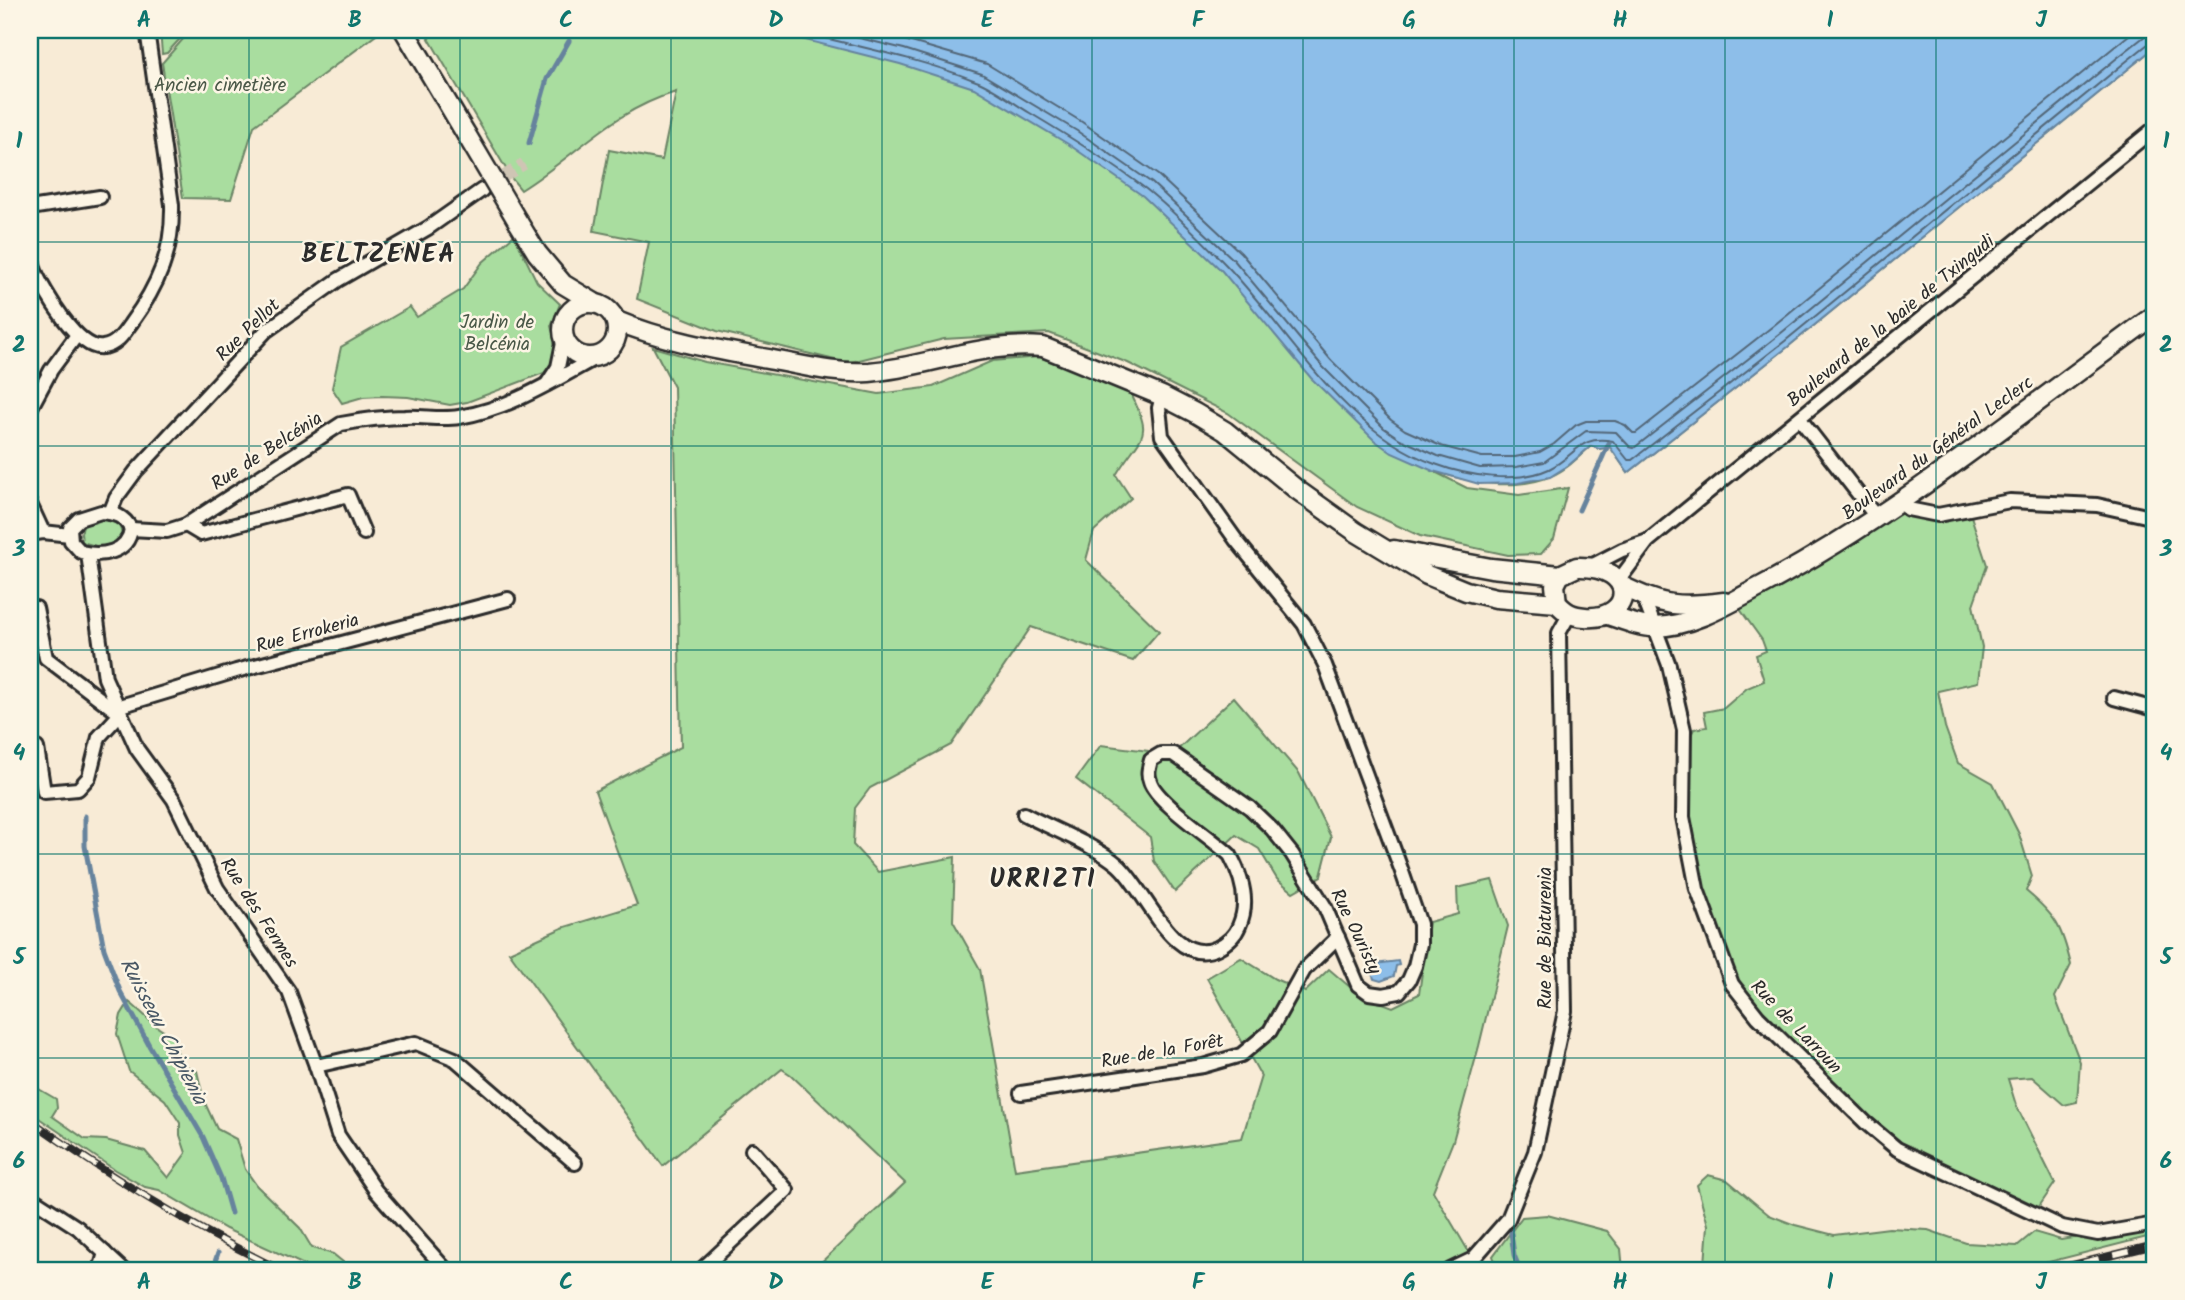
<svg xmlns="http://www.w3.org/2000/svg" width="2185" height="1300" font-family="Kalam,sans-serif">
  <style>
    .green { fill: #a9dd9f; stroke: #6a8465; stroke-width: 2 }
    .water { fill: #8dbee9; stroke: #66839d; stroke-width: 2 }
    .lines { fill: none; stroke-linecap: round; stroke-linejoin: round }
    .shore { stroke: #526677; stroke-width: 2 }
    .stream { stroke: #66839d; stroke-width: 5 }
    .street-tunnel { stroke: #cfc5b4; stroke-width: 12; stroke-dasharray: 12 6; stroke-linecap: butt }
    .street-casing { stroke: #2b2b2b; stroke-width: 18 }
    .secondary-casing { stroke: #2b2b2b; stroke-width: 23 }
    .street { stroke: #fcf5e5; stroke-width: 12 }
    .secondary { stroke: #fcf5e5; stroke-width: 18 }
    .rail-casing { stroke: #2b2b2b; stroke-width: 8 }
    .rail { stroke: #fcf5e5; stroke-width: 5; stroke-dasharray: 16; stroke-linecap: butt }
    .secondary-bridge-casing { stroke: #2b2b2b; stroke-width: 23; stroke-linecap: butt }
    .secondary-bridge { stroke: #fcf5e5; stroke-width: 18 }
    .grid { fill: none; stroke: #0f766e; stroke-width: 2; stroke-opacity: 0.55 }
    .labels { text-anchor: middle; stroke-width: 5; stroke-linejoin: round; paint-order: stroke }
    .park-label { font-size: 19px; fill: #4a5848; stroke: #fcf5e5 }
    .street-label { font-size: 19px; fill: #2b2b2b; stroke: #fcf5e5 }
    .water-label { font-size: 21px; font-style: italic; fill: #485764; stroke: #fcf5e5 }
    .district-label { font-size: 26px; font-weight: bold; letter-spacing: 2px; fill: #2b2b2b; stroke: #fcf5e5 }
    .neatline { fill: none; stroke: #0f766e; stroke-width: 2.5 }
    .grid-label { font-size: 23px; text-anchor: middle; font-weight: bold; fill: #0f766e }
  </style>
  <rect width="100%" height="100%" fill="#f8ebd6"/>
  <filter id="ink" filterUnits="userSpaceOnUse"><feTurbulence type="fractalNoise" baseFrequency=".0143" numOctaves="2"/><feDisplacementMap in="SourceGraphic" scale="14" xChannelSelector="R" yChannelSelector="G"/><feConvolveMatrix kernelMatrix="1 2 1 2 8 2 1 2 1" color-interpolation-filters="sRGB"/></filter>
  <g filter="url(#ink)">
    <g class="green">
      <path d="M160 30H188L167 53 162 54Z"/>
      <path d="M191 30H375L376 35 254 126 231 199 183 198 162 63Z"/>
      <path d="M424 30H2155V47L1789 346 1628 473 1610 447 1599 449 1591 446C1579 457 1566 470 1551 476 1514 492 1467 482 1431 470L1467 488 1519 495 1568 488 1554 539 1541 554 1508 555 1420 536 1357 507 1228 413 1128 363 1049 333 944 339 847 363 717 331 637 299 649 242 594 231 609 150 662 160 676 92C611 111 576 156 521 190L512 179Z"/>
      <path d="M514 235 537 282 560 304 551 326 556 345 552 364 544 373 467 402 450 405 408 397 382 396 363 397 342 403 332 388 341 347 410 307 417 317 463 289 482 263Z"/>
      <path d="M653 347 705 362 879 394 933 387 992 361 1039 357 1129 390C1155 440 1142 432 1116 475L1131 498 1094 531 1086 560 1159 631 1133 661 1031 627 951 745 870 788 855 808 853 845 878 872 955 857 953 921 980 969 1015 1170 1242 1138 1261 1076 1207 978 1241 958 1275 979 1305 992 1329 969 1358 994 1393 1007 1419 994 1429 922 1458 914 1457 888 1492 880 1508 926 1479 1046 1453 1141 1433 1191 1473 1259 1450 1270H813L905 1183 791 1075 782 1069 663 1166 509 952 562 928 637 905 595 791 681 747 674 387Z"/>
      <path d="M1903 513H1970L1987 565 1973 605 1982 647 1978 682 1938 691 1945 727 1958 763 1993 783 2019 834 2032 876 2026 891C2056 916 2062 927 2071 965L2055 997 2080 1062 2077 1102 2064 1105 2032 1077 2008 1079 2016 1105 2055 1183 2034 1214 1897 1149 1732 984 1697 889 1683 817 1685 747 1694 729 1707 727 1704 712 1724 708 1747 688 1764 681 1756 655 1766 651 1762 640 1737 605 1879 522Z"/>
      <path d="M96 518H108L119 524 122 534 115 543 99 547 82 542 81 533 84 524Z"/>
      <path d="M1234 697 1299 773 1331 837 1321 876 1293 892 1277 879 1259 849 1236 835 1175 892 1154 861 1150 837 1076 779 1101 745 1173 754Z"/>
      <path d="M129 1002C145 1014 156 1030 175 1037L179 1063 197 1071 204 1101 217 1129 236 1139 245 1169 257 1186 300 1228 312 1248 333 1254 343 1262 344 1270H315L226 1229 159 1190 145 1187 115 1170 30 1112V1084L56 1099 57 1108 52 1116 85 1139 106 1140 145 1151 168 1178 186 1153 180 1135V1123L165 1100 129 1071 117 1034 121 1015Z"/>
      <path d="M1708 1175 1727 1180 1769 1215 1795 1225 1834 1235 1889 1228 1928 1230 1966 1243 2017 1246 2034 1232 2061 1240 2155 1224V1235L2017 1270H1703L1705 1264 1708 1225 1697 1185Z"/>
      <path d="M1547 1215 1607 1231 1621 1249 1623 1270H1498L1493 1256 1522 1217Z"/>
    </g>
    <g class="water">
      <path d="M739 30H2155V47L1789 346 1628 473 1610 447 1599 449 1591 446 1569 465 1550 477 1518 483 1479 484 1433 471 1392 453 1374 440 1311 378 1222 271 1143 196 1068 144 974 88 900 64 778 33Z"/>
      <path d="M1398 961 1399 965 1396 966 1394 976 1381 981 1374 979 1371 969 1375 964Z"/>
    </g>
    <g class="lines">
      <g class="shore">
        <path d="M792 30C851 45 919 58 976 81 995 88 1013 103 1030 113 1070 137 1109 161 1146 189 1171 209 1204 242 1227 266 1290 332 1344 432 1435 464 1467 476 1517 484 1549 469 1576 456 1579 434 1613 441L1628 460H1632L1785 341 2123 64 2148 44 2155 42"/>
        <path d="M827 30 904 49 982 74 1077 131 1152 183 1234 260 1323 367 1384 428 1400 439 1438 456 1480 468 1516 467 1544 462 1586 431 1616 432 1630 447 1634 448 1780 334 2117 58 2145 36 2155 34"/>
        <path d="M870 30 987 64 1082 122 1158 175 1241 253 1331 360 1391 420 1405 430 1441 446 1482 457H1515L1540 452 1554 444 1576 425 1586 421H1615L1625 425 1633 433H1636L1773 326 2135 30"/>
      </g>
      <g class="stream">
        <path d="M529 143 547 79 569 41"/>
        <path d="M1579 510 1609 443"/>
        <path d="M85 816V846L104 949 120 991 150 1047 203 1137 221 1178 231 1213"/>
        <path d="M1510 1225 1514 1255 1520 1270"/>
        <path d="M212 1270 218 1253"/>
      </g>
      <path class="street-tunnel" d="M488 186 524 164"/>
      <defs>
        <g id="street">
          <path d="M30 208 100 197"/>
          <path d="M30 250C31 257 33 264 35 271 43 290 79 352 103 347 117 345 124 333 131 323 158 286 173 252 172 205L147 30"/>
          <path d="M547 384 558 367 564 338"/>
          <path d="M30 409 51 370 77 335"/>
          <path d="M1800 419 1877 518"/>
          <path d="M1899 502 1908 509 1938 515 2010 501 2097 505 2155 518"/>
          <path d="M30 504 43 532"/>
          <path d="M101 512C115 513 124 516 131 529 128 553 101 557 81 552L71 541 70 528 79 519Z"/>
          <path d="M110 513 116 498 136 471 266 331 338 280 428 228 482 190"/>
          <path d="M186 525 201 534 348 495 364 533"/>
          <path d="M131 529 167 531 186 525 341 424C362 420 383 417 405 417 423 416 441 420 459 417 509 409 553 381 597 357"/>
          <path d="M30 534 43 532 70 535"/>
          <path d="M88 554 105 678 137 749 174 800 217 888 289 992 316 1066 338 1135 376 1191 446 1270"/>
          <path d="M1589 567 1622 550 1648 541"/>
          <path d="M1619 580 1648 541 2155 128"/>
          <path d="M1643 596 1669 665 1684 730 1683 817 1697 889 1732 984 1758 1017 1866 1123 1897 1149 2062 1227 2098 1234 2155 1224"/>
          <path d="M36 608 46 658 120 714 99 737 89 777 78 789 44 792 37 748"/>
          <path d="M2114 698 2155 709"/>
          <path d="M117 707 236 671 508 599"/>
          <path d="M1024 814C1052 829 1095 845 1118 865 1145 888 1173 969 1217 948 1227 943 1235 936 1239 926 1250 902 1242 877 1230 855 1212 838 1156 802 1150 781 1147 773 1149 768 1151 760L1161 754H1173L1250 808 1272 829 1292 854 1325 907 1358 985 1369 993 1383 995 1399 992 1409 980 1415 966 1420 944V924L1401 869 1325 665 1304 624 1236 540 1162 436 1159 408 1162 396"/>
          <path d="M316 1066 416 1043 455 1059 575 1163"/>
          <path d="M1021 1093 1203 1066 1241 1055 1270 1031 1304 970 1338 937"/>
          <path d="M30 1197 78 1228 123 1270"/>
          <path d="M100 1270 105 1253"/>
          <path d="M701 1270 787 1190 752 1150"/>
          <path d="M1450 1270 1473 1259 1508 1219 1535 1152 1565 1011 1559 633 1569 615"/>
        </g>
        <g id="secondary">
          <path d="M404 30 466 134"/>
          <path d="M518 222 537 253 563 284 593 302"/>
          <circle cx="590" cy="330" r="27"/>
          <path d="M617 321C667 342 720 350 773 360 806 366 835 374 869 372 929 367 981 341 1043 347L1162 396 1195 413 1225 431 1296 489 1356 532 1427 575 1466 591 1496 598 1557 603"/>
          <path d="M1394 550 1491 568 1560 575"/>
          <path d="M1577 567C1639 565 1634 621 1585 617 1572 616 1566 613 1557 603L1555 585 1560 575Z"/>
          <path d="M1622 586C1663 606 1678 608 1724 602"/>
          <path d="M1608 615C1623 620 1639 627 1654 627 1690 627 1727 605 1758 588 1900 513 2025 409 2155 315"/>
        </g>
      </defs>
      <use href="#street" class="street-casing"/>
      <use href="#secondary" class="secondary-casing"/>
      <use href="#street" class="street"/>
      <use href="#secondary" class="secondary"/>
      <defs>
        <g id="rail">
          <path d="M30 1120C110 1177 193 1228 281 1270"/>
          <path d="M2052 1270 2155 1245"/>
        </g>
      </defs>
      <use href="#rail" class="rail-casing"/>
      <use href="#rail" class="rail"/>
      <defs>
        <path id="secondary-bridge" d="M466 134 518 222"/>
      </defs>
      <use href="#secondary-bridge" class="secondary-bridge-casing"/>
      <use href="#secondary-bridge" class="secondary-bridge"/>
    </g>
  </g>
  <path class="grid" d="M249 30V1270M460 30V1270M671 30V1270M882 30V1270M1092 30V1270M1303 30V1270M1514 30V1270M1725 30V1270M1936 30V1270M30 242H2155M30 446H2155M30 650H2155M30 854H2155M30 1058H2155"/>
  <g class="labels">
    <g class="park-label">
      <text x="220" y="91">Ancien cimetière</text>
      <text x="497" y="328">Jardin de<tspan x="497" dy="22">Belcénia</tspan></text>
    </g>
    <g class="street-label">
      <text transform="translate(1890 320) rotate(-39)" y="7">Boulevard de la baie de Txingudi</text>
      <text transform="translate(247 329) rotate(-44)" y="7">Rue Pellot</text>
      <text transform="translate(1937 447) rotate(-36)" y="7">Boulevard du Général Leclerc</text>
      <text transform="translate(266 450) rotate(-33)" y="7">Rue de Belcénia</text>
      <text transform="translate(307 632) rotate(-15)" y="7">Rue Errokeria</text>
      <text transform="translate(260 912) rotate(57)" y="7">Rue des Fermes</text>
      <text transform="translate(1357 931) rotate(64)" y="7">Rue Ouristy</text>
      <text transform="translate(1544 938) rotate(-90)" y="7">Rue de Biaturenia</text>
      <text transform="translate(1797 1026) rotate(46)" y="7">Rue de Larroun</text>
      <text transform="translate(1162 1050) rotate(-10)" y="7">Rue de la Forêt</text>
    </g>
    <g class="water-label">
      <text transform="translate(164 1031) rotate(62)" y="7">Ruisseau Chipienia</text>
    </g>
    <g class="district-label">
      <text x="379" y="262">BELTZENEA</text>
      <text x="1043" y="887">URRIZTI</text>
    </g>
  </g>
  <rect width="2185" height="1300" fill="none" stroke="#fcf5e5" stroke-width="77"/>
  <rect x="38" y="38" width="2108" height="1224" class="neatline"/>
  <g class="grid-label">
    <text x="144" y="27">A</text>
    <text x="355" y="27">B</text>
    <text x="566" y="27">C</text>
    <text x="776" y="27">D</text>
    <text x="987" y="27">E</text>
    <text x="1198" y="27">F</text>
    <text x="1409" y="27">G</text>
    <text x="1620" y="27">H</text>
    <text x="1830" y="27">I</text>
    <text x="2041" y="27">J</text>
    <text x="19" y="148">1</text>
    <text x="2166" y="148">1</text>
    <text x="19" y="352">2</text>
    <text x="2166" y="352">2</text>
    <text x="19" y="556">3</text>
    <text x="2166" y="556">3</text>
    <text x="19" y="760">4</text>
    <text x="2166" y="760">4</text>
    <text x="19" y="964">5</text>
    <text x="2166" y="964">5</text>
    <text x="19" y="1168">6</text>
    <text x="2166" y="1168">6</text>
    <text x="144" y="1289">A</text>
    <text x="355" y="1289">B</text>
    <text x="566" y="1289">C</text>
    <text x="776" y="1289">D</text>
    <text x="987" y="1289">E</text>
    <text x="1198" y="1289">F</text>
    <text x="1409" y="1289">G</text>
    <text x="1620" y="1289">H</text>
    <text x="1830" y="1289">I</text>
    <text x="2041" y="1289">J</text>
  </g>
</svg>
